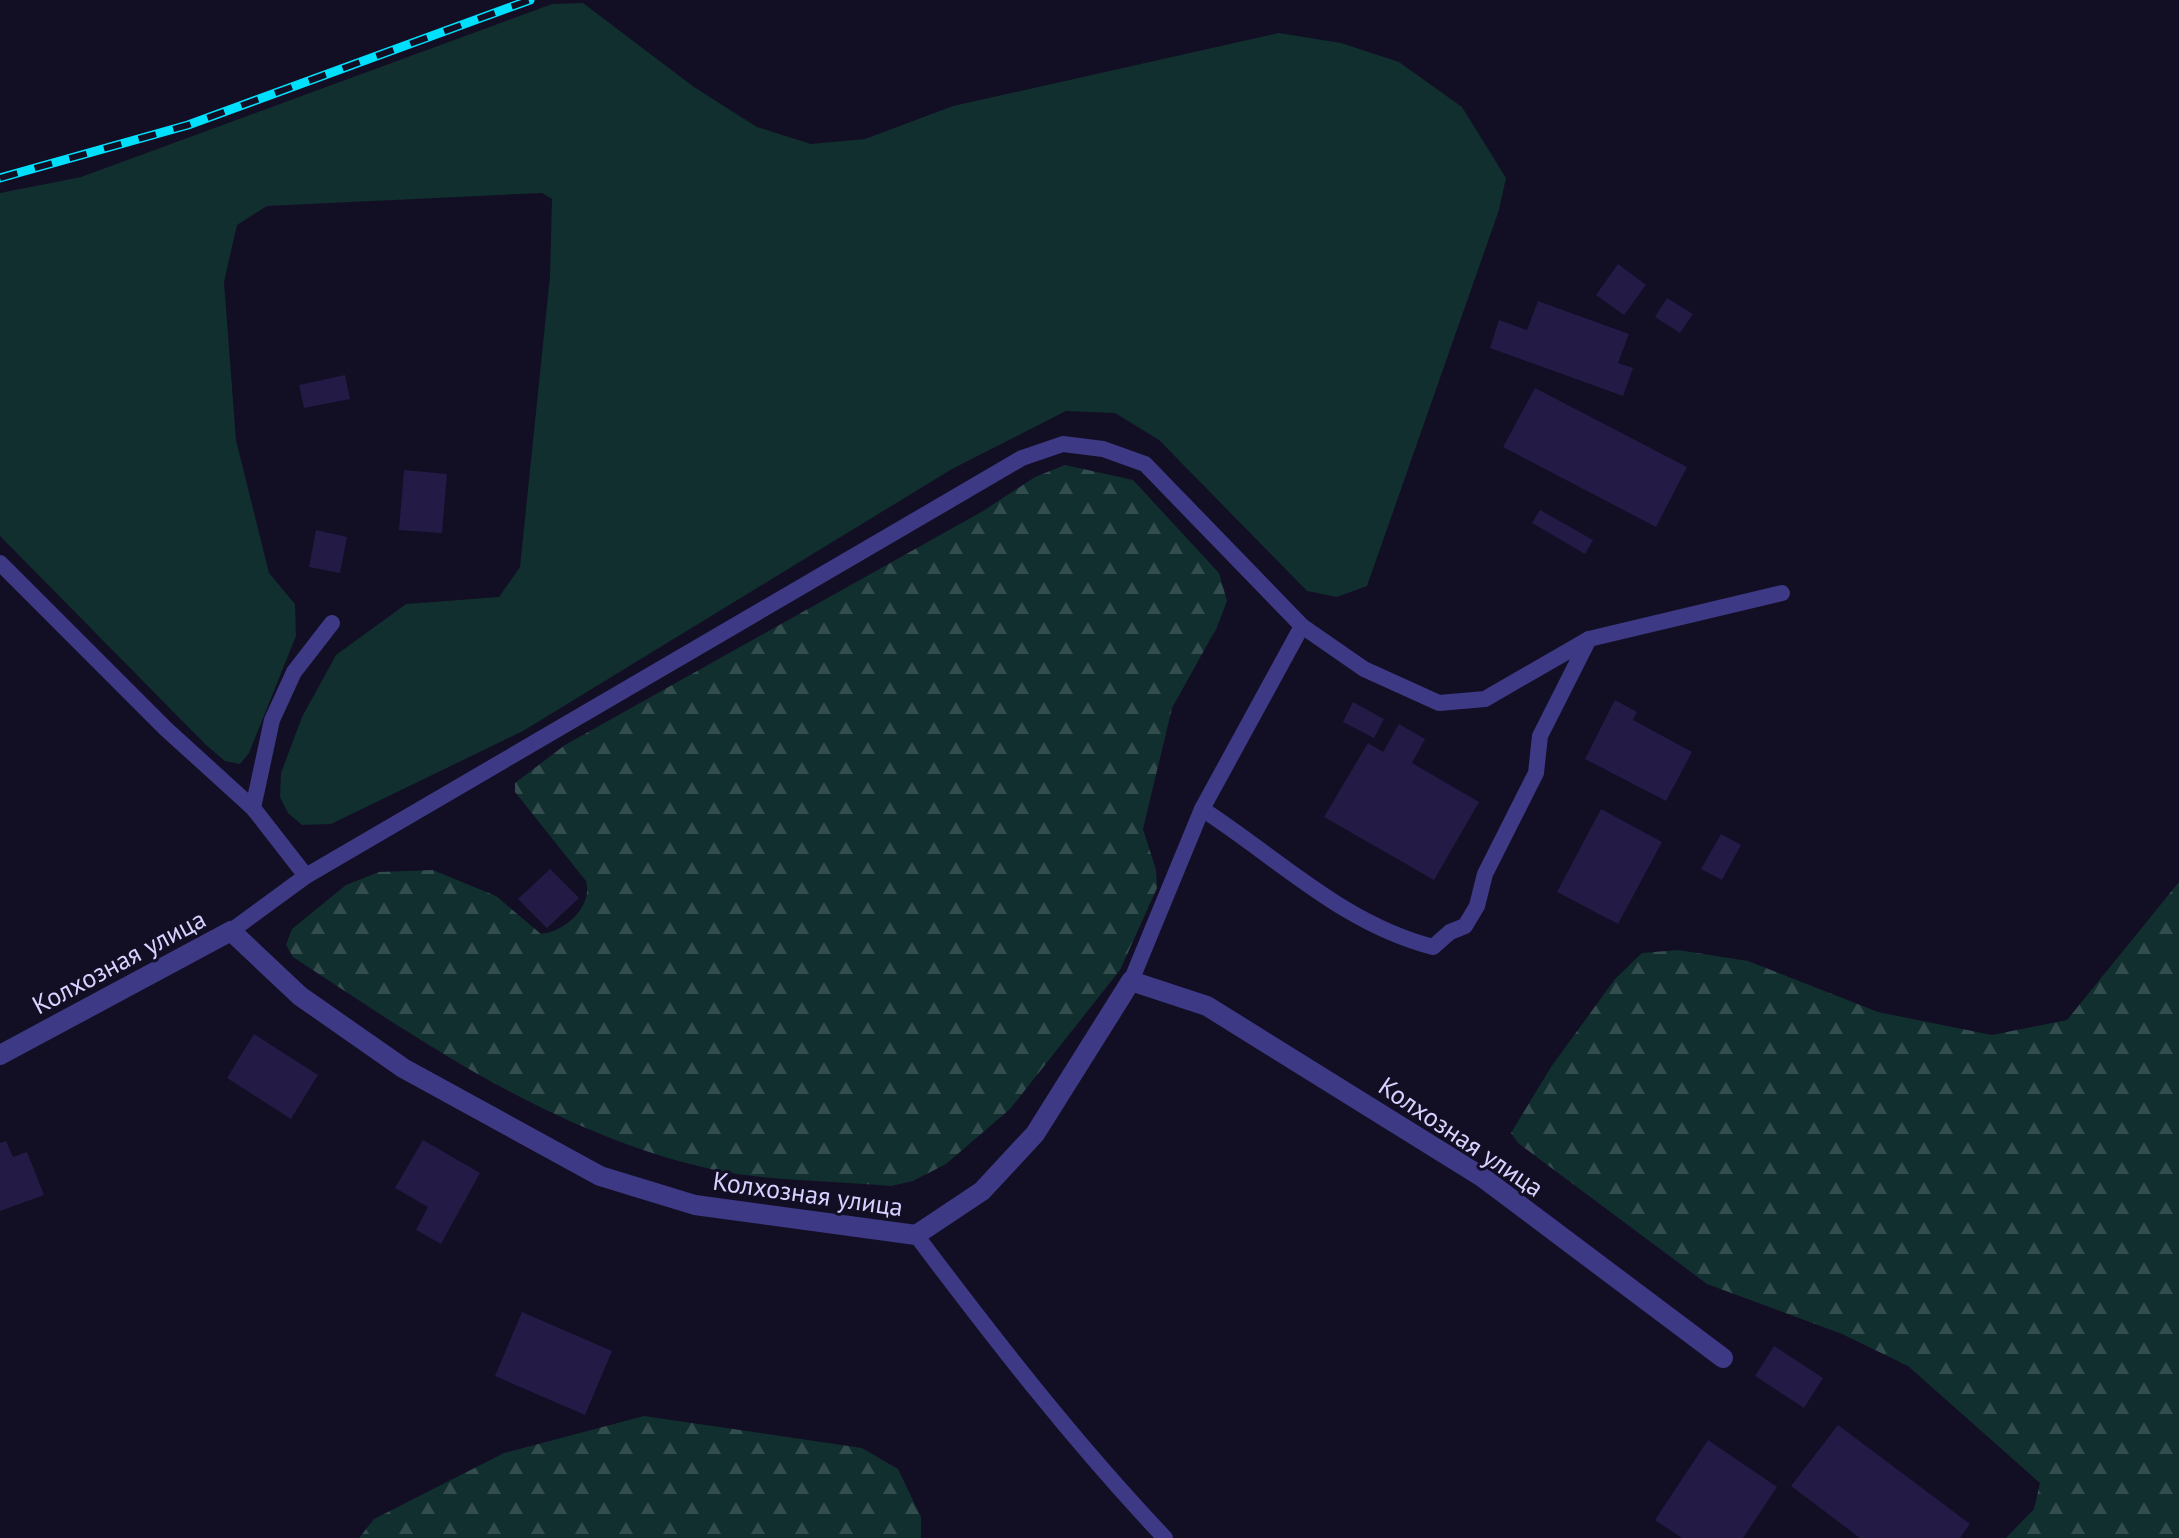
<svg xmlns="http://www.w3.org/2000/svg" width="2179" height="1538" font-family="'PT Sans',sans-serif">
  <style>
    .grass { fill: #112f2e }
    .forest { fill: url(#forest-firs) }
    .building { fill: #231a46 }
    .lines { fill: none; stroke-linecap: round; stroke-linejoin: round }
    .lane { stroke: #3d3984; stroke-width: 16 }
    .street { stroke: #3d3984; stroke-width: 20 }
    .rail-casing { stroke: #00e0fd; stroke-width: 9 }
    .rail { stroke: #120e24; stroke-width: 6; stroke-dasharray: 18; stroke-linecap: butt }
    .labels { text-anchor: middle; stroke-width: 6; stroke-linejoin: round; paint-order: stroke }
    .street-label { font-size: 26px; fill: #d7d2ff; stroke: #120e24 }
  </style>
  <defs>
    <pattern id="forest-firs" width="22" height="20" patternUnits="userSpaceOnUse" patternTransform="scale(2)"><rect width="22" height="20" fill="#112f2e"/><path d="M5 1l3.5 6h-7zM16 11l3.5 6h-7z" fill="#334c4d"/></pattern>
  </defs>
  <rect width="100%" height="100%" fill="#120e24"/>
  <path class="grass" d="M583 3 694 87 757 127 811 144 865 139 953 106 1279 33 1341 43 1399 62 1462 107 1506 178 1499 210 1367 586 1337 597 1307 591 1159 440 1115 413 1066 411 952 469 523 731 331 824 302 825 288 813 280 797 281 773 302 717 336 655 406 604 499 597 520 567 550 276 552 199 542 193 267 206 237 225 224 282 236 440 269 573 295 604 296 636 249 753 240 764 225 761 206 745 0 536V193L81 177 552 4Z"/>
  <g class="forest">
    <path d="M1065 465 1133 480 1219 573 1227 601 1217 627 1172 708 1143 829 1156 870 1157 888 1120 970 1010 1109 946 1164 913 1181 891 1186C837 1181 767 1181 715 1170 558 1136 425 1044 293 957L286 945 292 929 346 885 379 872 433 870 496 896 541 934C566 931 593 906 586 881L515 792V783L565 745 983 511 1035 477Z"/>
    <path d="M2179 882V1538H2006L2034 1509 2040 1483 1908 1366 1842 1334 1707 1284 1518 1143 1511 1133 1551 1067 1615 979 1642 953 1678 950 1748 961 1878 1012 1992 1035 2067 1020Z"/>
    <path d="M644 1416 862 1448 898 1469 921 1517V1538H359L374 1519 504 1453Z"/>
  </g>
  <g class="building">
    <path d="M1618 264 1646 285 1624 315 1596 295Z"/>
    <path d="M1667 298 1693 314 1680 333 1655 317Z"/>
    <path d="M1538 301 1629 334 1618 363 1633 368 1623 396 1490 348 1499 320 1527 330Z"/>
    <path d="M345 375 350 399 304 408 299 385Z"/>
    <path d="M1535 388 1687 467 1656 527 1503 447Z"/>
    <path d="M404 470 447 474 442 533 399 530Z"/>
    <path d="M1540 510 1593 540 1585 554 1532 523Z"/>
    <path d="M316 530 347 537 340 573 309 567Z"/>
    <path d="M1615 700 1637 712 1633 720 1692 752 1666 801 1585 759Z"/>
    <path d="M1353 702 1384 719 1374 738 1343 722Z"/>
    <path d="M1399 724 1425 739 1412 763 1479 802 1434 880 1324 817 1368 743 1383 752Z"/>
    <path d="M1601 809 1662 842 1618 924 1557 892Z"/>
    <path d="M1721 834 1741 845 1722 880 1701 869Z"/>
    <path d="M550 869 579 898 547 928 518 899Z"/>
    <path d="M254 1034 318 1075 291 1119 227 1078Z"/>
    <path d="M423 1140 480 1173 441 1244 416 1230 428 1207 395 1188Z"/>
    <path d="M6 1141 13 1157 27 1152 44 1195 0 1211V1143Z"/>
    <path d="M522 1312 612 1351 585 1415 495 1376Z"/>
    <path d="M1774 1346 1823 1378 1804 1408 1755 1376Z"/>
    <path d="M1838 1425 1970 1524 1960 1538H1860L1791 1486Z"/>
    <path d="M1708 1440 1777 1487 1743 1538H1682L1655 1520Z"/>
  </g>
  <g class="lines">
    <g class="lane">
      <path d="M0 563 166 729 253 808 306 876"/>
      <path d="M253 808 272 720 294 672 332 623"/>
      <path d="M1202 809C1278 858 1343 924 1433 947L1450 932 1465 926 1477 906 1485 874 1536 773 1540 736 1589 639"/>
      <path d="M231 931 306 876 1022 458 1063 444 1103 449 1145 464 1302 626 1364 669 1439 703 1485 699 1589 639 1782 593"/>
      <path d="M1131 981 1202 809 1302 626"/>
      <path d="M916 1235C995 1340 1075 1443 1165 1538"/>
    </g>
    <path class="street" d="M0 1055 231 931 300 996 403 1068 600 1176 695 1205 916 1235 982 1191 1035 1134 1131 981 1207 1006 1482 1177 1723 1358"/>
    <defs>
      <path id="rail" d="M0 178 188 125 530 0"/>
    </defs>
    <use href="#rail" class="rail-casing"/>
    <use href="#rail" class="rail"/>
  </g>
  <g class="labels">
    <g class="street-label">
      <text transform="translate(119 962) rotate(-28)" y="9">Колхозная улица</text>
      <text transform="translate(1461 1137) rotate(34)" y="9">Колхозная улица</text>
      <text transform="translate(808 1194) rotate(8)" y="9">Колхозная улица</text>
    </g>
  </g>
</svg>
